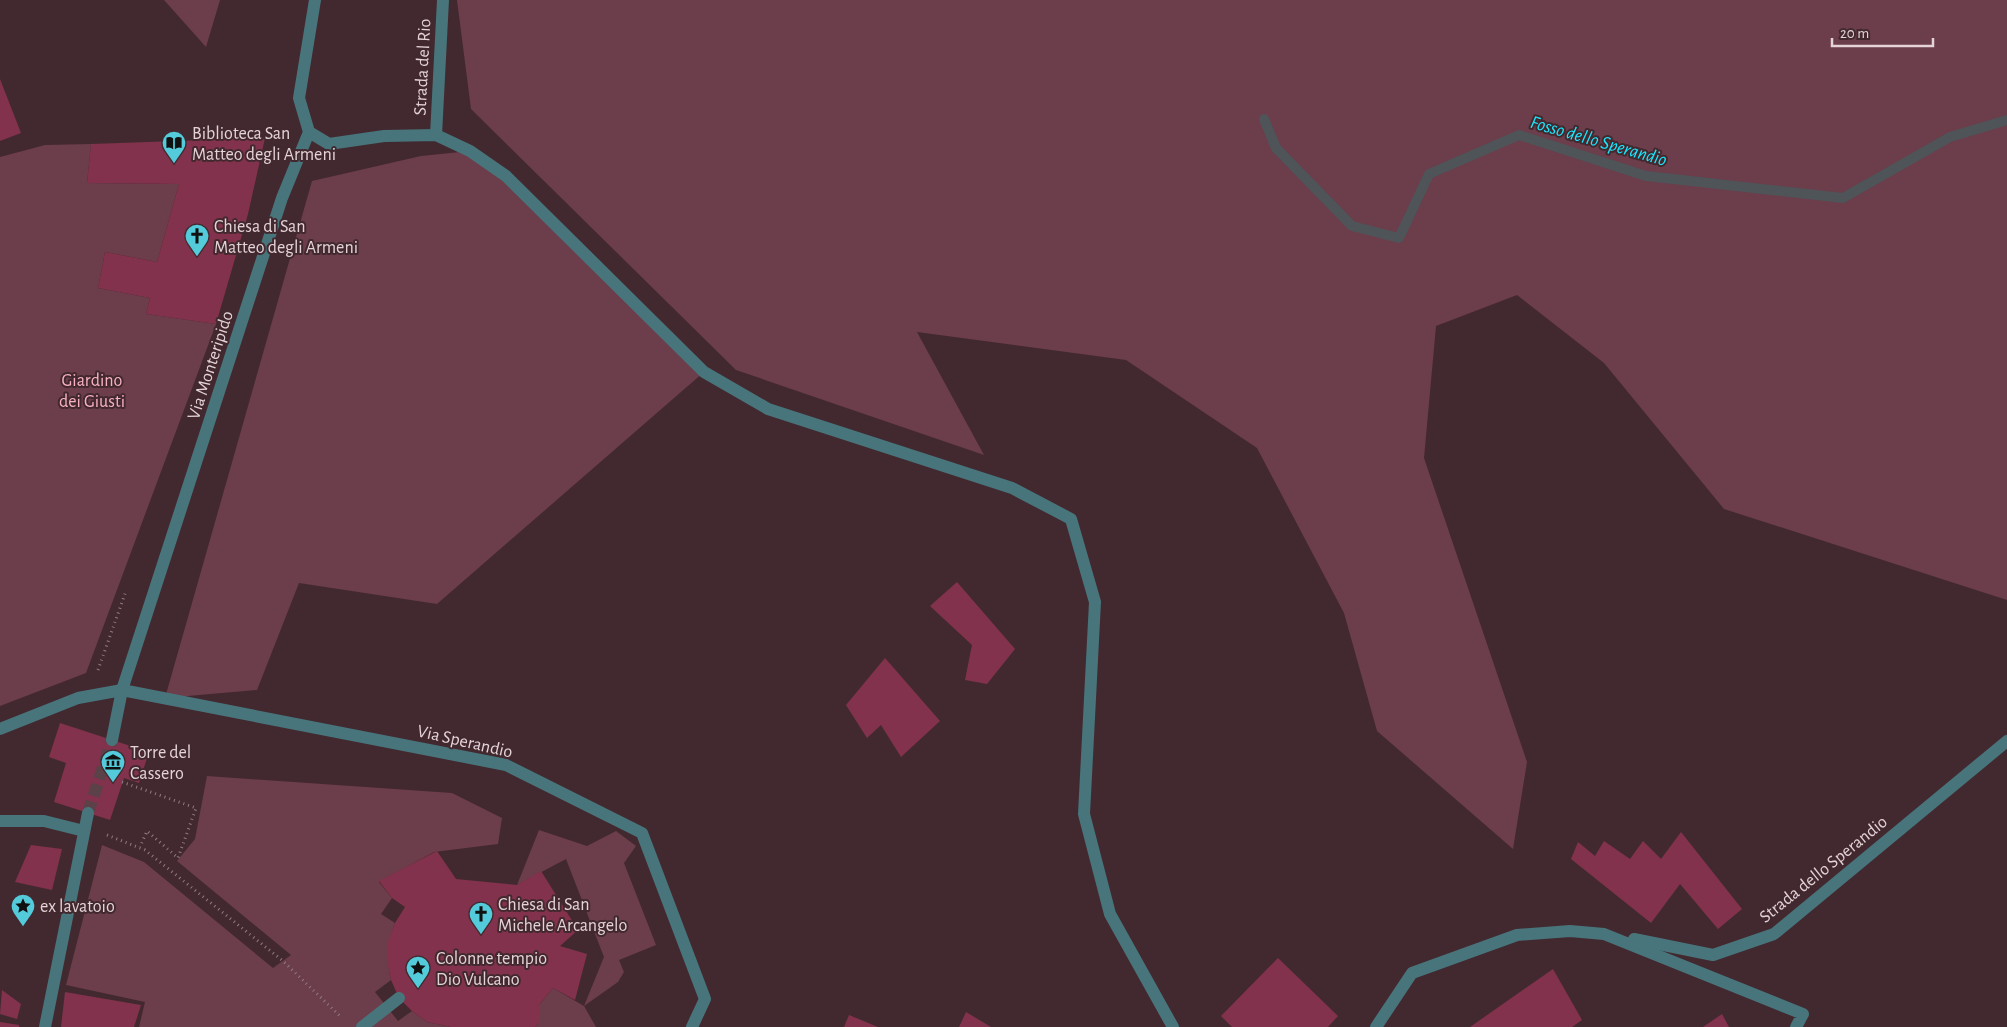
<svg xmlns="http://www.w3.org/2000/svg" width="2007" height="1027" font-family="'Alegreya Sans',sans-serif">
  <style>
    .green { fill: #6c3d4a }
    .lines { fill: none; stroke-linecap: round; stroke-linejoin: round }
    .stream { stroke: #4e5458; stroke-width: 10 }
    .building { fill: #82324c }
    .minor-tunnel { stroke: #5a4248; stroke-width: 12; stroke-dasharray: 12 6; stroke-linecap: butt }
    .path { stroke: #917c81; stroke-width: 3; stroke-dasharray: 1 4; stroke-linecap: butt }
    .minor { stroke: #47757b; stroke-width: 12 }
    .labels { text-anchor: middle; stroke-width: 4; stroke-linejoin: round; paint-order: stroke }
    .street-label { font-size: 18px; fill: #e4d3d7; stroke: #42292f }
    .poi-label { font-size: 18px; fill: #e4d3d7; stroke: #42292f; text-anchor: start }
    .park-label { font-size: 18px; fill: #f8b1c2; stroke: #42292f }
    .water-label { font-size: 19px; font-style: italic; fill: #1ae7fd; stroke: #42292f }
  </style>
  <rect width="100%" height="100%" fill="#42292f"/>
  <g class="green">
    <path d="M164 0H220L206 47Z"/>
    <path d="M457 0H2007V600L1724 509 1604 363 1517 295 1436 326 1424 458 1527 762 1513 849 1377 731 1344 613 1257 448 1126 360 917 332 984 455 736 370 471 109Z"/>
    <path d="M91 144 87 183 179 184 157 262 105 252 98 288 150 298 146 314 216 324 86 673 0 706V157L45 145Z"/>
    <path d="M470 151 506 176 704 372 437 604 299 583 257 690 165 698 312 181 421 156Z"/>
    <path d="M207 776 452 793 502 818 498 844 434 852 379 882 392 898 381 914 395 923C387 944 386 959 391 980L375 992 398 1021 412 1011 427 1022 451 1027H139L145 1002 66 985 102 845 144 862 273 968 291 955 177 861 195 839Z"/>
    <path d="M539 830 587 846 616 831 636 846 624 863 656 945 619 960 624 972 618 982 584 1006 596 1027H535L539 1023V1005L553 988 584 1006 604 957 566 859 517 885Z"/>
  </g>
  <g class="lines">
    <path class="stream" d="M1264 119 1276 148 1352 226 1399 238 1429 174 1519 135 1646 176 1843 198 1950 137 2007 120"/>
  </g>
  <g class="building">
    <path d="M0 79 21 133 0 141Z"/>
    <path d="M265 138 248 214 216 324 146 314 150 298 98 288 105 252 157 262 179 184 87 183 91 144Z"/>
    <path d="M957 582 1015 649 987 684 965 680 972 645 930 606Z"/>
    <path d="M885 658 940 721 901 757 881 725 867 738 846 705Z"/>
    <path d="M60 723 149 752 139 783 124 778 110 820 54 802 66 763 49 757Z"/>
    <path d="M1681 832 1742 909 1718 929 1680 884 1651 923 1571 859 1578 842 1595 856 1604 841 1630 859 1643 841 1661 859Z"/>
    <path d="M31 845 62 849 52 890 15 882Z"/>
    <path d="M437 851 456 879 517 885 541 871 578 930 560 946 587 954 575 1000 553 988 539 1005V1023L535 1027H451L427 1022 412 1011 399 998 391 980 387 961 388 941 395 923 405 907 392 898 379 881Z"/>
    <path d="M1278 958 1338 1016 1328 1027H1232L1221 1016Z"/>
    <path d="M1553 969 1582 1020 1572 1027H1470Z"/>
    <path d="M2 990 21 1004 17 1019 0 1014Z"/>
    <path d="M65 992 141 1005 134 1027H61Z"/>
    <path d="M966 1012 991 1027H959Z"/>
    <path d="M1722 1014 1729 1027H1703Z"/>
    <path d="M849 1015 878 1027H844Z"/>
    <path d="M0 1022 19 1025V1027H0Z"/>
  </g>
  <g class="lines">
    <path class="minor-tunnel" d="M88 813 112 740"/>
    <g class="path">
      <path d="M98 670 126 591"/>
      <path d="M122 782 196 808 178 858 147 831 140 847"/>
      <path d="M107 835 145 850 283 961 341 1017"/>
    </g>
    <g class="minor">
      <path d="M309 132 329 144 384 136 436 135 470 151 506 176 704 372 768 409 1012 488 1071 519 1095 602 1084 814 1110 914 1173 1027"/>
      <path d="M436 135 443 0"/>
      <path d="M0 729 78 698 122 690 506 765 642 833 705 999 692 1027"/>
      <path d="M112 740 122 690 282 198 309 132 299 98 315 0"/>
      <path d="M0 821H44L84 831"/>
      <path d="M1634 939 1713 955 1774 934 2007 741"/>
      <path d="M45 1027 88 813"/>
      <path d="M362 1027 399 998"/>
      <path d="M1376 1027 1412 973 1517 935 1570 931 1604 934 1803 1014 1796 1027"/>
    </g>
  </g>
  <defs>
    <symbol id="library-pin" viewBox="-11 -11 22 30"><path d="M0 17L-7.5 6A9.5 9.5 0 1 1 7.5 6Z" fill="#53cbda" stroke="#42292f"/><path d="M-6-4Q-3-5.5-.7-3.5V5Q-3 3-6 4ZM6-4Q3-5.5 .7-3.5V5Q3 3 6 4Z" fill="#111"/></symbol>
    <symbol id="church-pin" viewBox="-11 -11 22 30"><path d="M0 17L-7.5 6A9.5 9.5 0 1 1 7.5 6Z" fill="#53cbda" stroke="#42292f"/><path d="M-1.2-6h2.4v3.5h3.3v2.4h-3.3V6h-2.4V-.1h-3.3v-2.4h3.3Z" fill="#111"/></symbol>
    <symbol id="museum-pin" viewBox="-11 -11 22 30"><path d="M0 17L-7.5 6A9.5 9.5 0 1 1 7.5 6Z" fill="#53cbda" stroke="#42292f"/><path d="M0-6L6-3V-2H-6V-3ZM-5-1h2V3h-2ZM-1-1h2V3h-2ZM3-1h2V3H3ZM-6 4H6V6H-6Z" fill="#111"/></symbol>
    <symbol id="sight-pin" viewBox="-11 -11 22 30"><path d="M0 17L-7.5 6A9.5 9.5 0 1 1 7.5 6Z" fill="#53cbda" stroke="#42292f"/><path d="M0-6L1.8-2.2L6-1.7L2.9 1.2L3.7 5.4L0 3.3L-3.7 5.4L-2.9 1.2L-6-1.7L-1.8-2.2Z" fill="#111"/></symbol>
  </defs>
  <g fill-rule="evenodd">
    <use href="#library-pin" x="160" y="129" width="28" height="38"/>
    <use href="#church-pin" x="183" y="222" width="28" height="38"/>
    <use href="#museum-pin" x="99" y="748" width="28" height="38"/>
    <use href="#sight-pin" x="9" y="892" width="28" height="38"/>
    <use href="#church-pin" x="467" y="900" width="28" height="38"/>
    <use href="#sight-pin" x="404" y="954" width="28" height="38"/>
  </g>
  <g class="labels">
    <g class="street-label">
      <text transform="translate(422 67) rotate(-87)" y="6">Strada del Rio</text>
      <text transform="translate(210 365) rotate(-72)" y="6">Via Monteripido</text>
      <text transform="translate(465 741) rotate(13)" y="6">Via Sperandio</text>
      <text transform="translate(1823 869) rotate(-39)" y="6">Strada dello Sperandio</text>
    </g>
    <g class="poi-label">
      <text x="192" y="139">Biblioteca San<tspan x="192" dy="21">Matteo degli Armeni</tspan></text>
      <text x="214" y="232">Chiesa di San<tspan x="214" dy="21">Matteo degli Armeni</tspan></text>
      <text x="130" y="758">Torre del<tspan x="130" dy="21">Cassero</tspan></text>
      <text x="498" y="910">Chiesa di San<tspan x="498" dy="21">Michele Arcangelo</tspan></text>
      <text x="40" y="912">ex lavatoio</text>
      <text x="436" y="964">Colonne tempio<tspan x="436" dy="21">Dio Vulcano</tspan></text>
    </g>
    <g class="park-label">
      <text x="92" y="386">Giardino<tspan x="92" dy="21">dei Giusti</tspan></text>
    </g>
    <g class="water-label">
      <text transform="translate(1599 140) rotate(16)" y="7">Fosso dello Sperandio</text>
    </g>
  </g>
  <path d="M1832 38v8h101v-8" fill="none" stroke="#e4d3d7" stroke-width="2.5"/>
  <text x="1840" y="38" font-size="15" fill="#e4d3d7" stroke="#42292f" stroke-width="4" paint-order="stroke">20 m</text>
</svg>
